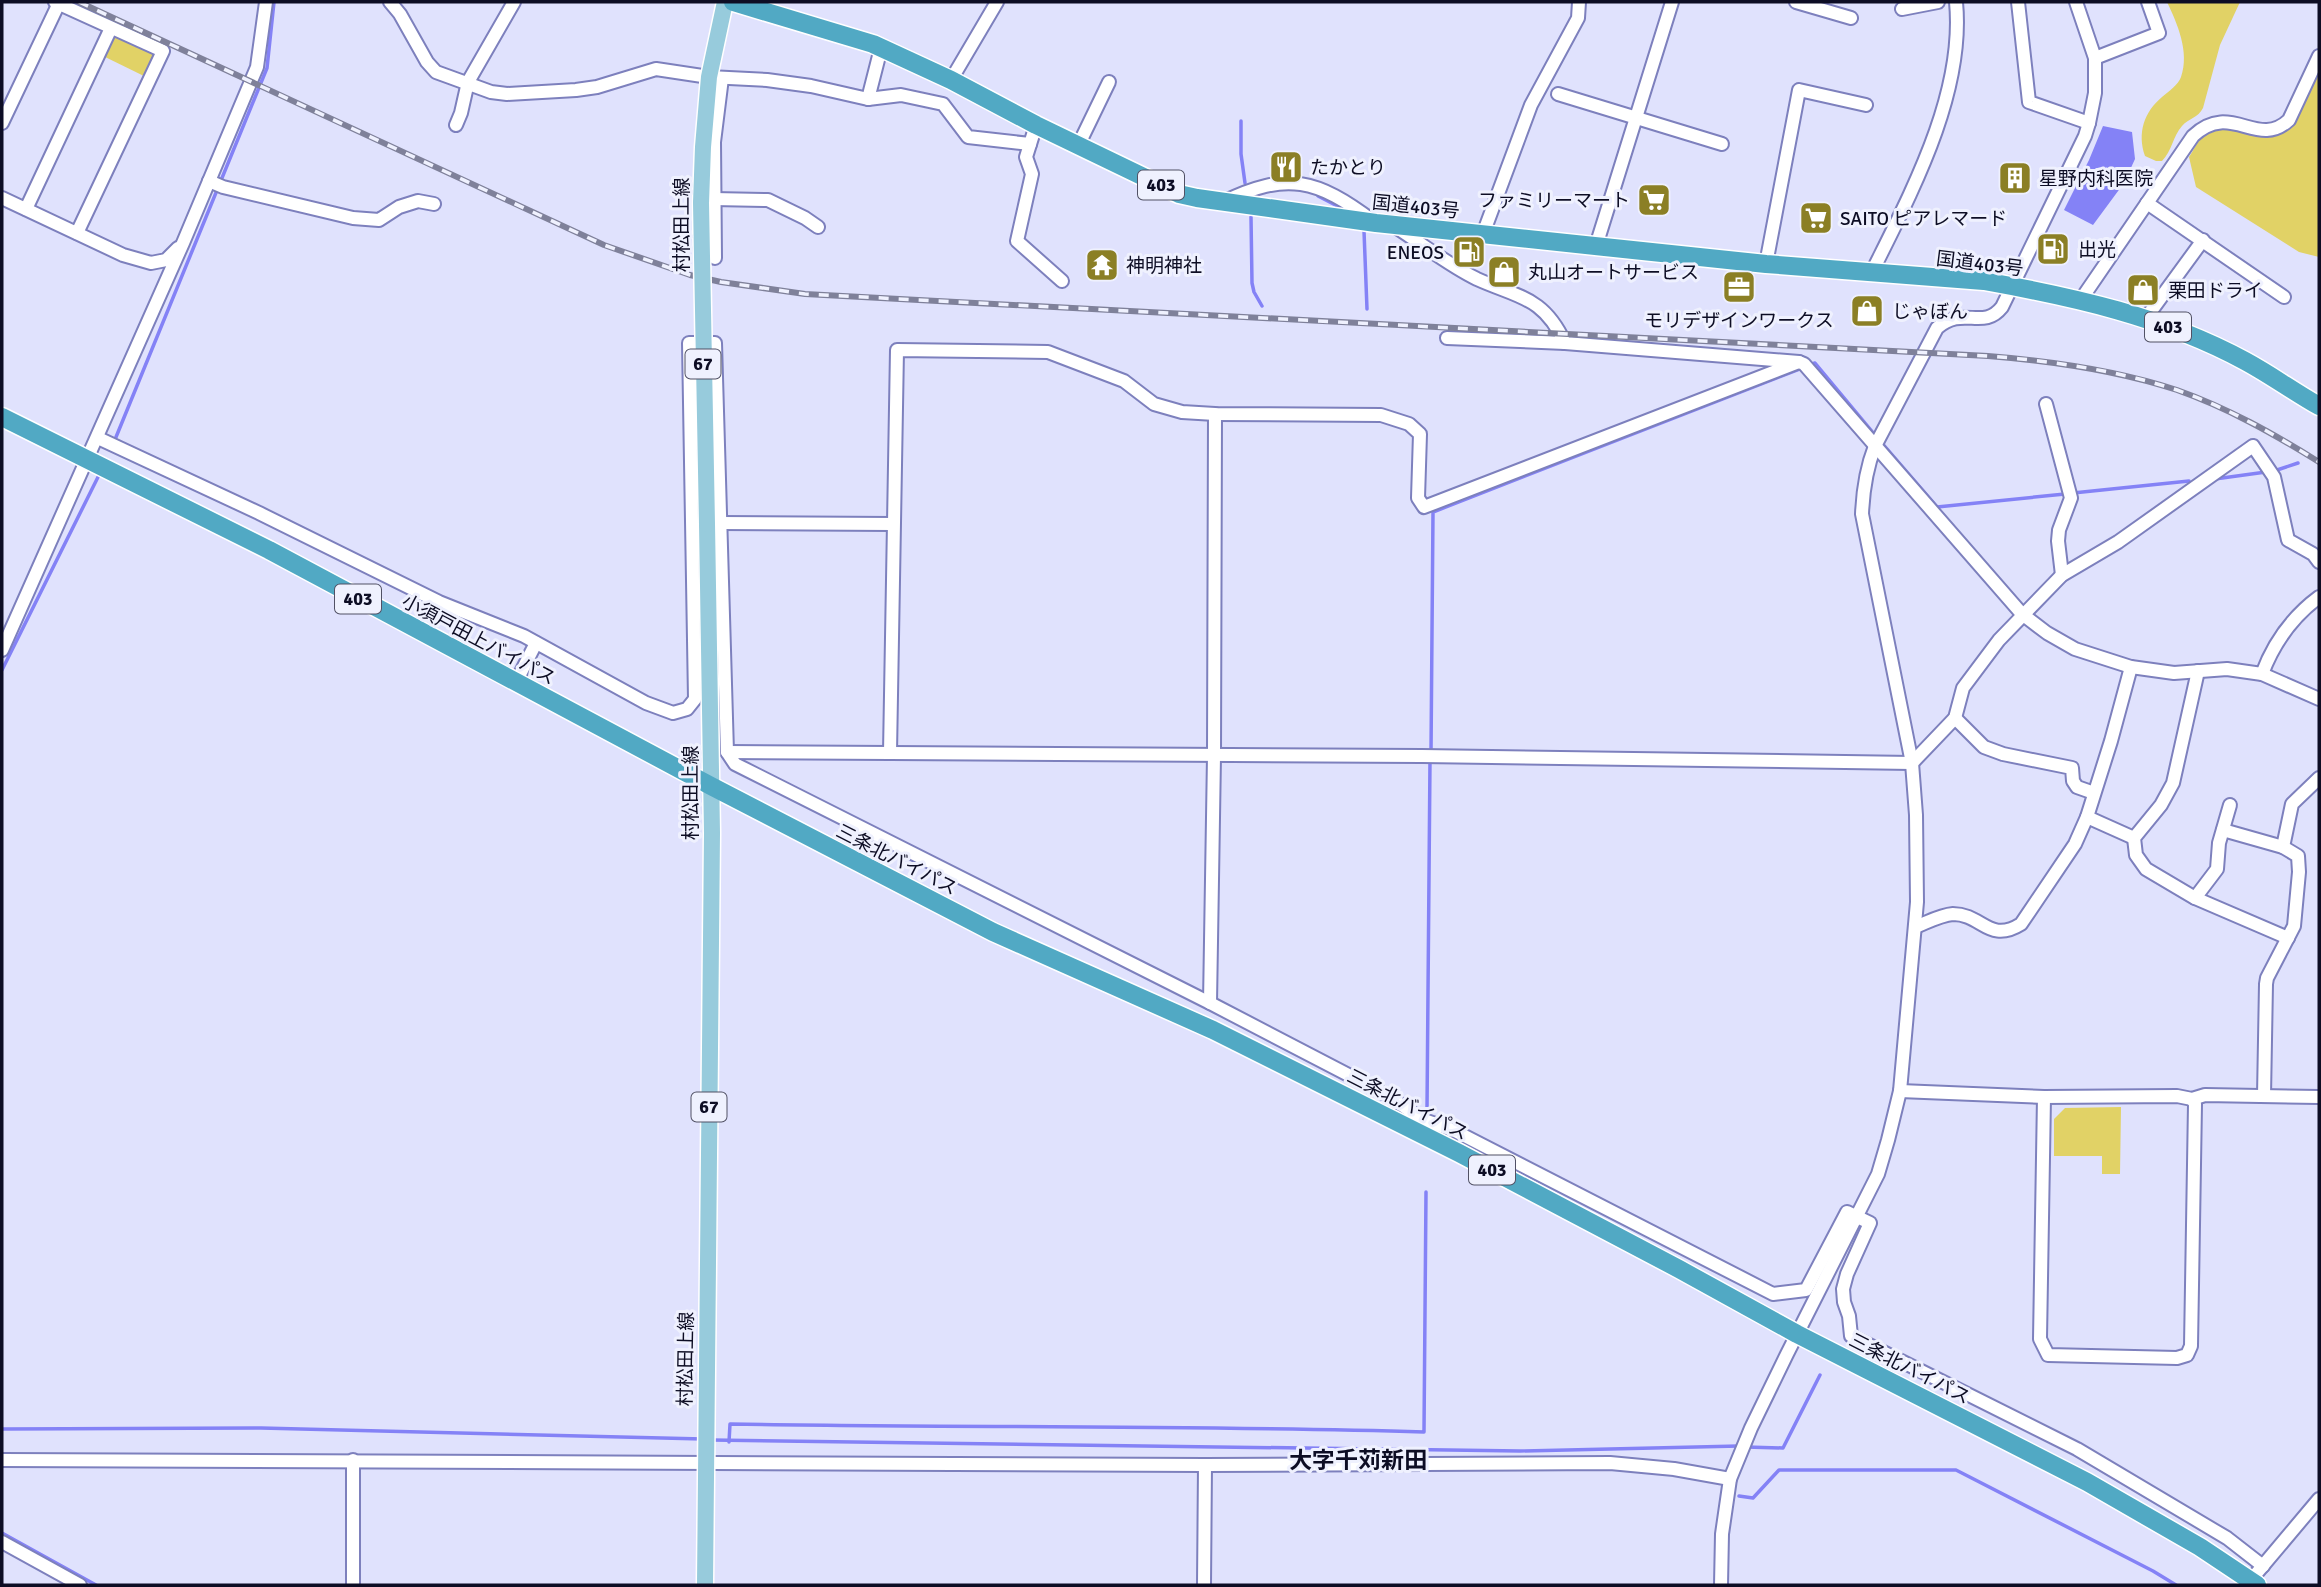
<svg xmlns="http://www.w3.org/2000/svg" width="2321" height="1587" font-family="Signika,'Noto Sans JP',sans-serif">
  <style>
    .green { fill: #e1d266 }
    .water { fill: #8482f6 }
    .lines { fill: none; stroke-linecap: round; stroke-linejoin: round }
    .stream { stroke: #8482f6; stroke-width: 3.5 }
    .minor-casing { stroke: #7d80bd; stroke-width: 16 }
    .major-casing { stroke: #fff; stroke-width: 19 }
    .highway-casing { stroke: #fff; stroke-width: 21 }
    .minor { stroke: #fff; stroke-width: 12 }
    .major { stroke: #97cbdc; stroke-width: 16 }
    .highway { stroke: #51a9c4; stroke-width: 18 }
    .rail-casing { stroke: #7f819a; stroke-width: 6 }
    .rail { stroke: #eff1fe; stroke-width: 3.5; stroke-dasharray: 10; stroke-linecap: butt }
    .major-bridge-casing { stroke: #fff; stroke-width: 19; stroke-linecap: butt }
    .major-bridge { stroke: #97cbdc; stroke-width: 16 }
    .labels { text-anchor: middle; stroke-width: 6; stroke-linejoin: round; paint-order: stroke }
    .shield { fill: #eff1fe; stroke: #515165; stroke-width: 2 }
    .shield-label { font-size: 18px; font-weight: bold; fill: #0d0d24 }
    .poi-label { font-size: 19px; fill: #0d0d24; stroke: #eff1fe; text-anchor: start }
    .street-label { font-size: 19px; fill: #0d0d24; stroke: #eff1fe }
    .quarter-label { font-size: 23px; font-weight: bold; fill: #0d0d24; stroke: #eff1fe }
  </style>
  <rect width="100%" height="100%" fill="#e0e2fd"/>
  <g class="green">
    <path d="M2167 2H2240L2220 45 2203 108C2198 118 2189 118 2182 126 2173 136 2172 151 2162 161H2156L2145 156C2137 133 2144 112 2162 97 2169 91 2178 85 2181 77 2190 52 2177 23 2167 2Z"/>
    <path d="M111 28 163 51 150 79 99 54Z"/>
    <path d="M2319 70V257L2299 252 2196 187 2189 157C2194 150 2198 139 2205 133 2228 113 2259 148 2284 132 2299 124 2312 86 2319 70Z"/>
    <path d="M2121 1107 2120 1174H2102V1156H2054V1119L2065 1108Z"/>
  </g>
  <path class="water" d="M2103 126 2132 132 2135 159 2124 183 2093 225 2064 210 2089 160Z"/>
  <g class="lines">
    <g class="stream">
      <path d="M1241 121V154L1245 183"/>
      <path d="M1318 196 1347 211"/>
      <path d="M1251 217 1252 283 1254 292 1262 306"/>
      <path d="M1364 231 1367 309"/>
      <path d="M1809 365 1815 363 1875 435"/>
      <path d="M1880 441 1937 507 2065 494"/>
      <path d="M114 442 267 68 274 2"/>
      <path d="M2274 471 2298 463"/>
      <path d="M2215 479 2266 472"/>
      <path d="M2073 493 2189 481"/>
      <path d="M2 670 101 471"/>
      <path d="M1431 752 1433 512 1802 368"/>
      <path d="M1427 1110 1430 760"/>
      <path d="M2 1429 261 1428 703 1439"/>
      <path d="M711 1440 1520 1451 1739 1446"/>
      <path d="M729 1442 730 1424C961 1428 1193 1425 1424 1432L1426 1192"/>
      <path d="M1746 1447 1783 1448 1820 1375"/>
      <path d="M1739 1496 1753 1498 1779 1470H1956L2153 1571 2176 1585"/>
      <path d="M2 1533 96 1585"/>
    </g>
    <defs>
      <g id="minor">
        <path d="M55 2 163 51 77 233"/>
        <path d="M390 2 400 14 427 62 436 72 491 92 507 94 576 90 597 87 656 69 709 77 767 80 811 86 868 99 901 95 943 104 968 137 1030 144"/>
        <path d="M1796 2 1851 18"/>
        <path d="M2018 2 2029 102 2089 123"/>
        <path d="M1902 9 1938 2"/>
        <path d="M2095 58 2159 33 2148 2"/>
        <path d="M951 80 997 2"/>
        <path d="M1558 94 1722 144"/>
        <path d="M868 99 881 48"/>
        <path d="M2 123 59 3"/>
        <path d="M456 125 461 113 468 82 514 2"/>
        <path d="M1036 125 1026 157 1032 174 1017 241 1062 281"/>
        <path d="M1079 144 1109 82"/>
        <path d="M209 181 223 187 353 218 379 220 399 207 418 201 434 204"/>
        <path d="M2 198 123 255 151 263 166 260 178 248"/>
        <path d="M713 199 768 200 805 218 818 227"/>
        <path d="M1223 202C1287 171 1317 179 1373 221"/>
        <path d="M2147 203 2284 297"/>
        <path d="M26 209 111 28"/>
        <path d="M1394 226C1421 243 1448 265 1477 279 1519 298 1543 296 1565 343L1799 362 1804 364 2022 614 2047 633 2075 649 2131 667 2174 673 2227 669 2262 674 2319 699"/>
        <path d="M1483 234 1531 105 1578 18 1579 2"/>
        <path d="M1596 246 1672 2"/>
        <path d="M715 258 714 142 722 78"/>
        <path d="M1766 264 1799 90 1866 105"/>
        <path d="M1871 274C1911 193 1965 94 1956 2"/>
        <path d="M2080 301 2193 136C2231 100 2257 150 2289 120L2319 56"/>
        <path d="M2146 318 2203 240"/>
        <path d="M1447 338 1565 343"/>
        <path d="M2046 404 2071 498 2059 530 2058 541 2062 575"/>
        <path d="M98 438 259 513 439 602 524 636 646 703 673 713 687 709 695 699 689 343H715L727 752 735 764 1210 1003 1389 1096 1421 1119 1453 1130 1773 1294 1806 1290 1847 1212 1870 1223 1847 1274 1843 1289 1844 1302 1849 1316 1851 1336 2077 1449 2227 1538 2263 1566"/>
        <path d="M720 523 893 524"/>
        <path d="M2 650 183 243 257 67 266 2"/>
        <path d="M2198 671 2173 783 2161 805 2134 838 2136 855 2146 869 2195 898 2288 938"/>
        <path d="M2262 674C2274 642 2292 617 2319 597"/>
        <path d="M516 682 536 643"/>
        <path d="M1955 718 1984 747 2003 754 2072 768 2073 781 2077 787 2094 793"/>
        <path d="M727 752 1422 756 1912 763 1955 718 1963 688 1999 640 2062 575 2118 542 2253 446 2274 477 2288 540 2313 554 2319 562"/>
        <path d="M890 753 897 350 1048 352 1124 381 1154 404 1182 412 1215 414 1381 415 1409 424 1420 434 1418 498 1424 507 1799 362"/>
        <path d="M2087 817 2134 838"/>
        <path d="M2223 830 2283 847"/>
        <path d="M2195 898 2217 869 2219 843 2230 805"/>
        <path d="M1915 927C1926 923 1940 915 1953 914 1982 914 1989 944 2021 924L2075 844 2087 817 2111 741 2131 667"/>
        <path d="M1210 1003 1214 756 1215 414"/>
        <path d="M1900 1091 2044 1097 2177 1096 2192 1099 2205 1095 2319 1097"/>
        <path d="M2264 1096 2266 984 2267 978 2294 926 2299 872 2298 856 2283 847 2292 804 2319 778"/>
        <path d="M2044 1097 2040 1339 2048 1355 2177 1358 2187 1355 2191 1346 2195 1104 2192 1099"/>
        <path d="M2 1460 1205 1465 1610 1463 1674 1469 1730 1479"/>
        <path d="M353 1460V1585"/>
        <path d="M2 1542 80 1585"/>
        <path d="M2250 1581 2319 1499"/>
        <path d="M1204 1585 1205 1465"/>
        <path d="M1721 1585 1722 1534 1730 1479 1751 1428 1787 1354 1878 1174 1888 1140 1900 1091 1917 902 1916 815 1912 763 1862 514C1863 490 1866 469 1875 446L1937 328C1963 305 1983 331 2002 307L2085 136 2089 123 2095 93V58L2076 2"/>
      </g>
      <g id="major">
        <path d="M701 203 703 147 709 77 725 2"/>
        <path d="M705 1585 712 833 707 524"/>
      </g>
      <g id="highway">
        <path d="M733 2 873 44 951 80 1036 125 1179 194 1197 198 1376 223 1766 264 1984 281C2074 297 2164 317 2245 361 2271 375 2294 392 2319 406"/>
        <path d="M2 417 269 550 711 786 993 932 1213 1030 1459 1153 1679 1269 1797 1334 2087 1482 2200 1547 2257 1585"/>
      </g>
    </defs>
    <use href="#minor" class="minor-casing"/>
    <use href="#major" class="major-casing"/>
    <use href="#highway" class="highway-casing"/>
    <use href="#minor" class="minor"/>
    <use href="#major" class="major"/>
    <use href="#highway" class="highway"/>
    <defs>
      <path id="rail" d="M79 2 604 245 690 275 721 282 805 294 1988 356C2052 361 2116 370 2177 390 2228 408 2274 434 2319 462"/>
    </defs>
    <use href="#rail" class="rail-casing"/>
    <use href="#rail" class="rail"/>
    <defs>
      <path id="major-bridge" d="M701 203 707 524"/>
    </defs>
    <use href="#major-bridge" class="major-bridge-casing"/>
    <use href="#major-bridge" class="major-bridge"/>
  </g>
  <defs>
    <symbol id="restaurant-square" viewBox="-11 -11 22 22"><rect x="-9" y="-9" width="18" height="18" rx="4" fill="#8b7f25" stroke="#eff1fe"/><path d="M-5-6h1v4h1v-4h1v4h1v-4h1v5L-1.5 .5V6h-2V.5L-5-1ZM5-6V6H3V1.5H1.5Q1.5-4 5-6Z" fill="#fff"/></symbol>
    <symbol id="building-square" viewBox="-11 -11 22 22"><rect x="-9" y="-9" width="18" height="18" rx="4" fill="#8b7f25" stroke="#eff1fe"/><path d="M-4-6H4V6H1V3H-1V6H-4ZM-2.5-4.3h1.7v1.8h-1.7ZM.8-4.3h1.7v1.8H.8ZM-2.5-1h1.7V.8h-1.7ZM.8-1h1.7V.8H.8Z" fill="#fff"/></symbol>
    <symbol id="supermarket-square" viewBox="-11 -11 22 22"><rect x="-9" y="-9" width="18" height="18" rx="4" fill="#8b7f25" stroke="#eff1fe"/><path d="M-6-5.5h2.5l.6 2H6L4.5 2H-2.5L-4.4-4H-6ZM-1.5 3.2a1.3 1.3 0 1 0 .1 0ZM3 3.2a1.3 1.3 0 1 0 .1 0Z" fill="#fff"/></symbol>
    <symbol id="fuel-square" viewBox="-11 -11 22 22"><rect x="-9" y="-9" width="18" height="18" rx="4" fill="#8b7f25" stroke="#eff1fe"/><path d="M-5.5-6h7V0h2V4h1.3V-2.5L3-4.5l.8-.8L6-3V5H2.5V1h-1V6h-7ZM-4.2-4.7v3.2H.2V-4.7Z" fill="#fff"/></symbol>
    <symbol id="temple-square" viewBox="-11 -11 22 22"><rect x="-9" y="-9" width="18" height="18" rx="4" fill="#8b7f25" stroke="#eff1fe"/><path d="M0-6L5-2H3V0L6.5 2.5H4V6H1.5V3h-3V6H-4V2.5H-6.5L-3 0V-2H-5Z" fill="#fff"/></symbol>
    <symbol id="shop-square" viewBox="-11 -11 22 22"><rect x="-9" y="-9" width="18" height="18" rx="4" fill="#8b7f25" stroke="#eff1fe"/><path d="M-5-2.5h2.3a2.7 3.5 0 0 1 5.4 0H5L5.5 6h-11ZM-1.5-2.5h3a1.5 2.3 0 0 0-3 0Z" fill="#fff"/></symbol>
    <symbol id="office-square" viewBox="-11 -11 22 22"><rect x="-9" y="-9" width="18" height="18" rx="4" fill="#8b7f25" stroke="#eff1fe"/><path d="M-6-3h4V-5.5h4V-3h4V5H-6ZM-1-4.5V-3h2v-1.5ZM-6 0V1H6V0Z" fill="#fff"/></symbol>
  </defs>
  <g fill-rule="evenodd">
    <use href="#restaurant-square" x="1267" y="148" width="38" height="38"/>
    <use href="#building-square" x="1996" y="159" width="38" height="38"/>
    <use href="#supermarket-square" x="1635" y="181" width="38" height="38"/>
    <use href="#supermarket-square" x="1797" y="199" width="38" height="38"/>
    <use href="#fuel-square" x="2034" y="230" width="38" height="38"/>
    <use href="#fuel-square" x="1450" y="233" width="38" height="38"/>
    <use href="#temple-square" x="1083" y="246" width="38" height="38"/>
    <use href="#shop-square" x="1485" y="253" width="38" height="38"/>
    <use href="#office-square" x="1720" y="268" width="38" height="38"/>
    <use href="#shop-square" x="2124" y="271" width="38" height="38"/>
    <use href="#shop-square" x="1848" y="292" width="38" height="38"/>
  </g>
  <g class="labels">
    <g class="shield">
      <rect x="1138" y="170.5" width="46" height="29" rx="5"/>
      <rect x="2145" y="312.5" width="46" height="29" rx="5"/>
      <rect x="685.5" y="349.5" width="35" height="29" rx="5"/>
      <rect x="335" y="584.5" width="46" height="29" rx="5"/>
      <rect x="691.5" y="1092.5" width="35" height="29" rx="5"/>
      <rect x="1469" y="1155.5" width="46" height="29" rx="5"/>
    </g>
    <g class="shield-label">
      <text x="1161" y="191">403</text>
      <text x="2168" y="333">403</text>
      <text x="703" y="370">67</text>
      <text x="358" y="605">403</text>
      <text x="709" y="1113">67</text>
      <text x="1492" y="1176">403</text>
    </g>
    <g class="poi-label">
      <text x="1310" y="174">たかとり</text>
      <text x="2039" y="185">星野内科医院</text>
      <text x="1630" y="207" text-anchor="end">ファミリーマート</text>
      <text x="1840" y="225">SAITO ピアレマード</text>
      <text x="2078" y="256">出光</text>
      <text x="1444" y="259" text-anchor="end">ENEOS</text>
      <text x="1126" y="272">神明神社</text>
      <text x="1528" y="279">丸山オートサービス</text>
      <text x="2168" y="297">栗田ドライ</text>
      <text x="1892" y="318">じゃぼん</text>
      <text x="1739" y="327" text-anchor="middle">モリデザインワークス</text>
    </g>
    <g class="street-label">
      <text transform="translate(1416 206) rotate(6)" y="7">国道403号</text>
      <text transform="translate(681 225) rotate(-90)" y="7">村松田上線</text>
      <text transform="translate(1980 263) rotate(7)" y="7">国道403号</text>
      <text transform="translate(479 639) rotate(28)" y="7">小須戸田上バイパス</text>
      <text transform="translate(690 793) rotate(-90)" y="7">村松田上線</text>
      <text transform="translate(897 859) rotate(27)" y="7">三条北バイパス</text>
      <text transform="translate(1408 1104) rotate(27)" y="7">三条北バイパス</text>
      <text transform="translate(685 1359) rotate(-89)" y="7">村松田上線</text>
      <text transform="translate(1910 1368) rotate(27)" y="7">三条北バイパス</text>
    </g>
    <g class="quarter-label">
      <text x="1358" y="1468">大字千苅新田</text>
    </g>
  </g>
  <rect width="2321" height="1587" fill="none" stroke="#0d0d24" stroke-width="7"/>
</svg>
